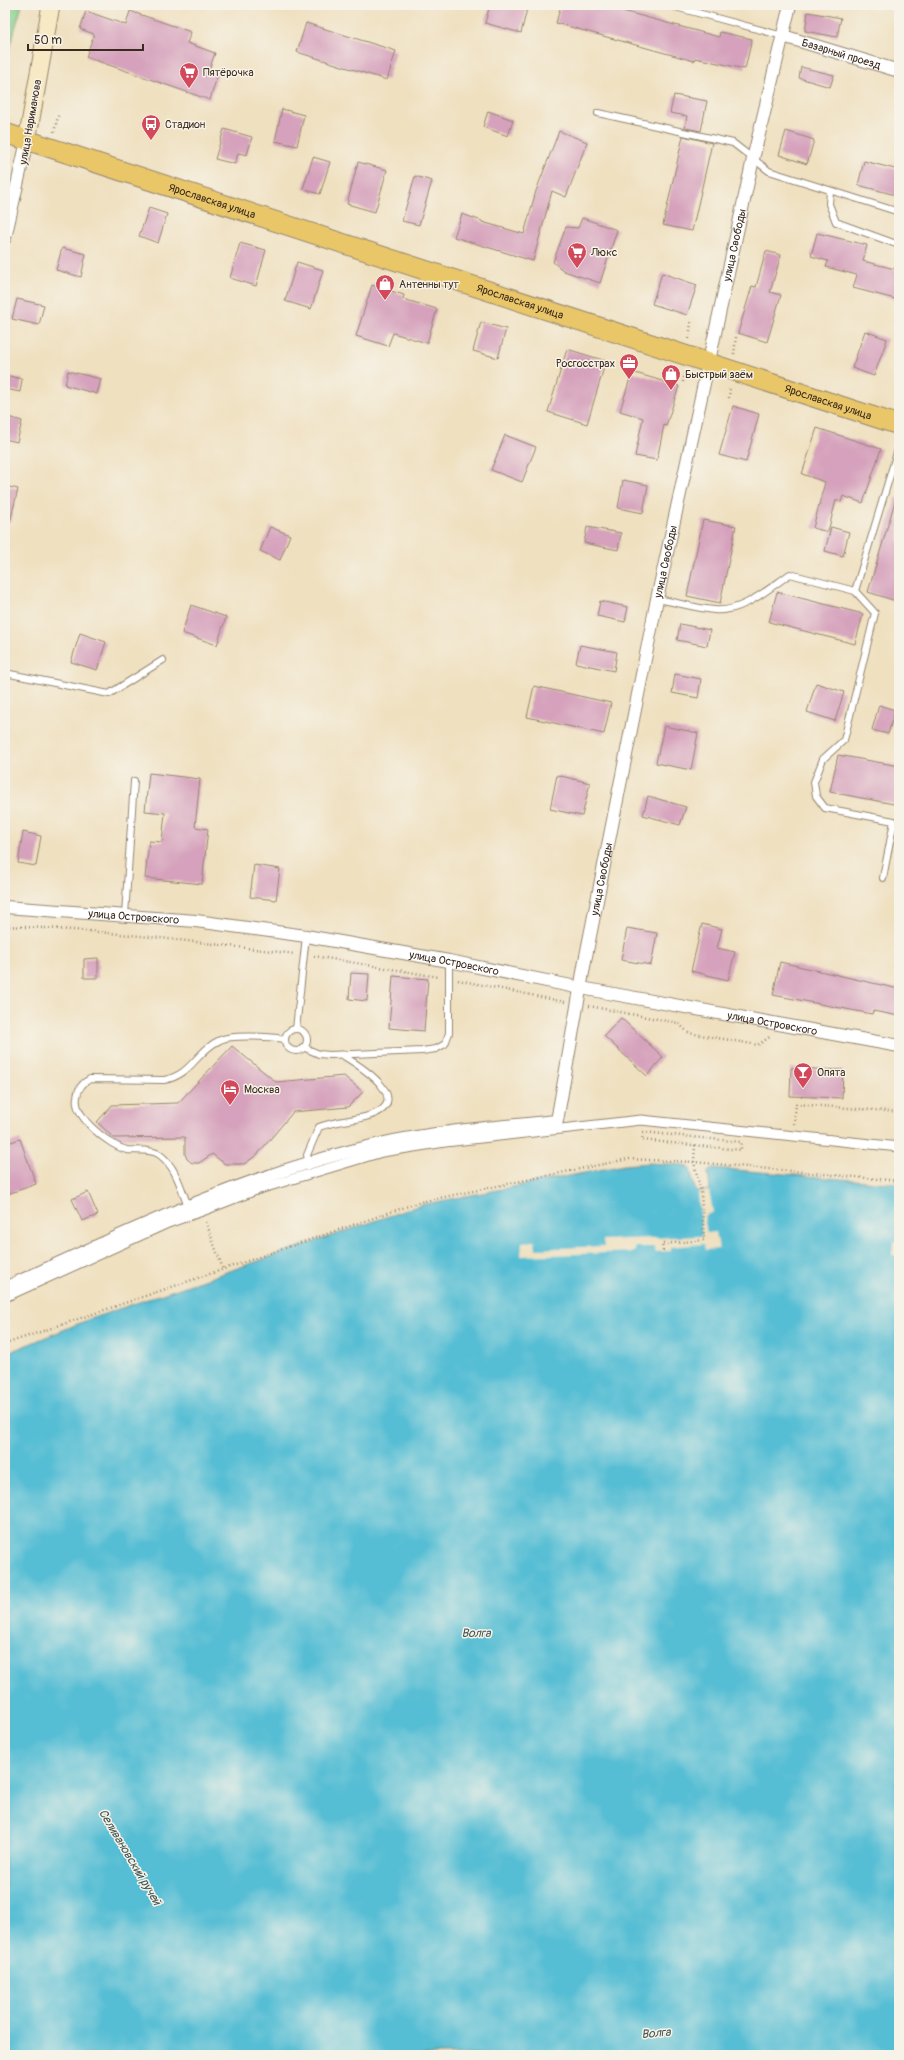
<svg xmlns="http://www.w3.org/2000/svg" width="904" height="2060" font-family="Pangolin,sans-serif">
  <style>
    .green { fill: #85cf8c; stroke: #607c55 }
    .water { fill: #56bed4; stroke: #487479 }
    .pier { fill: #efe0c0 }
    .building { fill: #d5a1bc }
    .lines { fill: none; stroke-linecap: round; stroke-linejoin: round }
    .service-casing { stroke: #95856f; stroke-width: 8 }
    .pedestrian-casing { stroke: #95856f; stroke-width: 11 }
    .minor-casing { stroke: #95856f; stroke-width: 14 }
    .secondary-casing { stroke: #95856f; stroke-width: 19 }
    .primary-casing { stroke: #95856f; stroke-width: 21 }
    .path { stroke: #95856f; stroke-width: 2.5; stroke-dasharray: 1 3; stroke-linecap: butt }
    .service { stroke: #fff; stroke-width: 6 }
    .pedestrian { stroke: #fff; stroke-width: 9 }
    .minor { stroke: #fff; stroke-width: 12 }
    .secondary { stroke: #f6e9c3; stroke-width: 17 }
    .primary { stroke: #e9c769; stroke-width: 19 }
    .labels { text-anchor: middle; stroke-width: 3; stroke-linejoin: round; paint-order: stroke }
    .street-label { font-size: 11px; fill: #3b2a1e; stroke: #f7f3e8 }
    .poi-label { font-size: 11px; fill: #3b2a1e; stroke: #f7f3e8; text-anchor: start }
    .water-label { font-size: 12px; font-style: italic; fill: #435655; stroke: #f7f3e8 }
  </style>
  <rect width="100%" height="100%" fill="#f7f3e8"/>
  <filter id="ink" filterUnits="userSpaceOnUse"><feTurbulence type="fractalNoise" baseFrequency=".025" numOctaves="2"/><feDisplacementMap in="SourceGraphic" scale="8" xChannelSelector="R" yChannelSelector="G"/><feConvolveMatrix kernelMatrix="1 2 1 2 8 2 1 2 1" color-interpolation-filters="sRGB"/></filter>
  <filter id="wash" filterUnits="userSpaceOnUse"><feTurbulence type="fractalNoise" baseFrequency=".012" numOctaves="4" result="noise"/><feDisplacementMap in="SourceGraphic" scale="16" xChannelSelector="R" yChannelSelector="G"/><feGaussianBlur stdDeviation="0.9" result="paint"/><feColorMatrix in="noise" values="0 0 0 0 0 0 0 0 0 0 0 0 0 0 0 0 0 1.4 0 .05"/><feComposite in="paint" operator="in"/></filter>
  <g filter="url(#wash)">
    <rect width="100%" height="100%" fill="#efe0c0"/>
    <path class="green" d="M5 5H22L5 63Z"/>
    <path class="water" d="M648 1163 683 1165 690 1168 695 1189 698 1192 710 1190 708 1172 713 1168 899 1184V2055H5V1354L90 1319 421 1205 625 1165Z"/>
    <g class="pier">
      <path d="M709 1191 713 1212 704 1216 707 1233 716 1232 719 1249 705 1250 704 1244 670 1247V1251L655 1252 654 1247H635V1252L521 1256 522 1242 535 1241 536 1249 604 1246 603 1240 702 1236 698 1192Z"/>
      <path d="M893 1242H899V1256L892 1255Z"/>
    </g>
    <g id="blocks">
      <g class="building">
        <path d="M490 5H528L521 33 485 23Z"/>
        <path d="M561 5H601L719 37 720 32 752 39 745 69 695 58 694 61 556 23Z"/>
        <path d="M86 11 126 25 130 11 191 32 187 43 215 53 209 70 218 73 210 100 86 57 94 34 80 29Z"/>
        <path d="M808 12 841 18 837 37 805 31Z"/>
        <path d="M306 23 396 51 387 80 297 52Z"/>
        <path d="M801 67 834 75 830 87 799 78Z"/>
        <path d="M674 95 707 101 701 131 685 128 687 116 670 113Z"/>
        <path d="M282 109 304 115 297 146 275 141Z"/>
        <path d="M488 111 513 120 508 136 483 127Z"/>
        <path d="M224 129 252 137 247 155 238 153 235 164 215 159Z"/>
        <path d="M559 131 587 142 566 197 552 191 533 261 454 237 462 214 482 221V222L524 234 536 191Z"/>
        <path d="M786 131 814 140 807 164 779 155Z"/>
        <path d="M683 136 712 143 692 231 663 225Z"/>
        <path d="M313 157 330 162 320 194 303 189Z"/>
        <path d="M864 161 899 170V196L858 185Z"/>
        <path d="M358 162 387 170 375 212 347 204Z"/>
        <path d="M415 176 432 181 419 225 402 221Z"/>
        <path d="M149 208 167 214 158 243 139 236Z"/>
        <path d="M582 218 617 230 600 283 564 271 553 262 566 227 578 228Z"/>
        <path d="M817 233 867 245 863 261 899 270V300L853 288 857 275 826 267 828 261 811 256Z"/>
        <path d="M240 243 266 250 256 286 230 278Z"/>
        <path d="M62 248 86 254 81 277 56 270Z"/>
        <path d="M766 251 781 255 770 292 781 295 767 342 738 333 752 286 756 287Z"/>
        <path d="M297 262 323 270 311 309 285 301Z"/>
        <path d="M662 273 697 285 687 315 652 304Z"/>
        <path d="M372 285 404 295 403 299 437 309 427 343 393 333 388 346 356 336Z"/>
        <path d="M17 299 44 305 39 325 12 319Z"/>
        <path d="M481 322 506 329 498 358 473 351Z"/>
        <path d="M865 331 887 339 874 376 852 368Z"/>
        <path d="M567 349 606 361 587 424 548 412Z"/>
        <path d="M68 371 101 379 97 394 65 385Z"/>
        <path d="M632 372 679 386 666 426 664 425 657 460 635 456 643 418 620 411Z"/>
        <path d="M5 375 22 379 20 392 5 389Z"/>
        <path d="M733 406 759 414 746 462 719 455Z"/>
        <path d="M5 416 22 421 17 442 5 439Z"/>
        <path d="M817 428 881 449 863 503 843 496 841 502 836 500 828 532 813 528 825 482 802 474Z"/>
        <path d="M505 435 536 447 522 482 491 470Z"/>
        <path d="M623 480 648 485 643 513 618 508Z"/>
        <path d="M5 486 18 489 10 522 5 521Z"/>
        <path d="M896 498H899V602L868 592Z"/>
        <path d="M703 520 736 526 720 603 687 596Z"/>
        <path d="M270 527 290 535 280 560 260 551Z"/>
        <path d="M587 527 621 533 618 550 584 543Z"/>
        <path d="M831 527 849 532 843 556 825 551Z"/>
        <path d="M777 592 863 614 855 644 769 622Z"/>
        <path d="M600 601 628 607 625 622 597 616Z"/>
        <path d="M191 605 226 617 217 645 182 633Z"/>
        <path d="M680 624 710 630 707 646 677 640Z"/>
        <path d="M80 633 106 642 97 670 71 662Z"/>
        <path d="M580 645 617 652 614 671 576 663Z"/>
        <path d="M675 674 701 679 698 698 672 693Z"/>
        <path d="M816 683 844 692 835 721 807 712Z"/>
        <path d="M534 686 611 703 604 734 527 717Z"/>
        <path d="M879 705 895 710 888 734 872 730Z"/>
        <path d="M664 726 698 733 691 770 656 763Z"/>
        <path d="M838 755 899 766V805L830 792Z"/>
        <path d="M149 773 200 779 195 827 208 829 202 884 145 878 149 841 162 842 165 813 145 811Z"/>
        <path d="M557 775 590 783 582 816 550 809Z"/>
        <path d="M648 796 686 807 680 825 643 815Z"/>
        <path d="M23 832 41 836 36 866 18 863Z"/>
        <path d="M254 865 280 869 276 900 250 897Z"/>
        <path d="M702 924 722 929 717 948 735 952 728 980 691 971Z"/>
        <path d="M627 928 657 933 651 965 621 960Z"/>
        <path d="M98 958V978H84V959Z"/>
        <path d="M780 962 899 989V1016L873 1011 872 1014 773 995Z"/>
        <path d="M351 973 369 974 367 1001 349 999Z"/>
        <path d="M393 976 428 979 424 1031 389 1028Z"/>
        <path d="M621 1018 663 1057 647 1076 604 1036Z"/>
        <path d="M232 1046 276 1082 344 1076 363 1092 348 1107 293 1112 257 1155 244 1164H225L212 1154 199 1163H192L187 1159 185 1154V1137L114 1138 97 1122 112 1105 178 1103Z"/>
        <path d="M791 1068 843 1070 842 1098 790 1096Z"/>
        <path d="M20 1139 36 1184 5 1195V1144Z"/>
        <path d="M88 1192 98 1215 82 1221 72 1199Z"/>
      </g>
    </g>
  </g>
  <g filter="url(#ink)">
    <use href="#blocks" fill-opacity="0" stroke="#95856f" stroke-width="1"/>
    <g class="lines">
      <defs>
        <g id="service">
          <path d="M668 5 783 36"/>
          <path d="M598 113 733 143 769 171 899 212"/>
          <path d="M830 191 829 204 836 222 899 245"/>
          <path d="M657 599C675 602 695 608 714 610 742 613 768 589 790 574L855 591"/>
          <path d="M5 673 109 694 163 660"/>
          <path d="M883 878 894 821 825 808 816 796 814 782 823 759 844 740 875 613 855 591 899 446"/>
          <path d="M125 915 134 781"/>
          <path d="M296 1029 306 936"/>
          <circle cx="296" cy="1040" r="11"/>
          <path d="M303 1047 319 1054 330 1055 422 1051 436 1049 445 1044 449 1033V961"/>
          <path d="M309 1164 307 1155 319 1127C334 1121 349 1121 365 1117 419 1103 362 1067 342 1055"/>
          <path d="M188 1206C181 1188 176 1167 160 1155 153 1149 136 1151 127 1150 110 1146 73 1117 77 1097 78 1088 82 1083 90 1079L164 1080C192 1075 196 1051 220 1040 232 1034 271 1037 285 1039"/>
        </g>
        <path id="pedestrian" d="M5 1297 168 1223 202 1211 256 1190 382 1152 445 1142 641 1120 899 1147"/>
        <g id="minor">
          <path id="s1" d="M783 36 899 71"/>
          <path d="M5 238 27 141"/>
          <path id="s2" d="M5 907 196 921 306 936 449 961 581 988 899 1046"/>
          <path id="s3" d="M5 1288C127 1232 249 1173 380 1144 439 1131 498 1127 557 1121L585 961 657 599 753 159 790 5"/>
        </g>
        <path id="secondary" d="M27 141 51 5"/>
        <g id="primary">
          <path id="s4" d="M5 133 899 425"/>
        </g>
      </defs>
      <use href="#service" class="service-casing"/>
      <use href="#pedestrian" class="pedestrian-casing"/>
      <use href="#minor" class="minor-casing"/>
      <use href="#secondary" class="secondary-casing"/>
      <use href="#primary" class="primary-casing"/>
      <g class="path">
        <path d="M54 132 59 113"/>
        <path d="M689 339 691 322"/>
        <path d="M734 354 736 337"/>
        <path d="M683 382 685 372"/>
        <path d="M729 398 730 387"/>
        <path d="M5 926C102 930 199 942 295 954"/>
        <path d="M314 956 439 977"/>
        <path d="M458 980 565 1002"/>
        <path d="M589 1006 678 1023 689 1033 758 1045 771 1036"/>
        <path d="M794 1124 796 1104 899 1112"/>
        <path d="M643 1132 741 1142V1150L642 1140Z"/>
        <path d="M206 1222 223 1269"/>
        <path d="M663 1251 662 1244 704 1240 701 1192 694 1162 695 1145"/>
        <path d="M5 1344 420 1202 628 1159 694 1162 899 1181"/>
      </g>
      <use href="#service" class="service"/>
      <use href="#pedestrian" class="pedestrian"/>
      <use href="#minor" class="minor"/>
      <use href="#secondary" class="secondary"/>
      <use href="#primary" class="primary"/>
    </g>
  </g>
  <defs>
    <symbol id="supermarket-pin" viewBox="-11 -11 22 30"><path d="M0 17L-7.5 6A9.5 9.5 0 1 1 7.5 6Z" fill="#d1495b" stroke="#f7f3e8"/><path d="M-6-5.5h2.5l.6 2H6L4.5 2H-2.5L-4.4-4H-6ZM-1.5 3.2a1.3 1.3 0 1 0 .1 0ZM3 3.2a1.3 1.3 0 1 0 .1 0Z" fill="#fff"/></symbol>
    <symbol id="bus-pin" viewBox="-11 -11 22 30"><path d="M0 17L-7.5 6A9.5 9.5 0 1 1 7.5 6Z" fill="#d1495b" stroke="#f7f3e8"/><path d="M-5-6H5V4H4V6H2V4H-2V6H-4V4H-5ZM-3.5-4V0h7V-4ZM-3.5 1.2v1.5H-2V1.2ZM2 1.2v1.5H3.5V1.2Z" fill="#fff"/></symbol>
    <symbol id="shop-pin" viewBox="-11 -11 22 30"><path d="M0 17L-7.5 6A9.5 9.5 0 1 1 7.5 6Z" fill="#d1495b" stroke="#f7f3e8"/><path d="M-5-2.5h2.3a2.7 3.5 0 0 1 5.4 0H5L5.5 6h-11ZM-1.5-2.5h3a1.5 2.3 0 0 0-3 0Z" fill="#fff"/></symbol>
    <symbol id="office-pin" viewBox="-11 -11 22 30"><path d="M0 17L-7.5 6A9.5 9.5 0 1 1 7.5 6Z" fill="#d1495b" stroke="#f7f3e8"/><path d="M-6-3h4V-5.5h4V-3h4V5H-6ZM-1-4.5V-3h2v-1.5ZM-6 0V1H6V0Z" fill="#fff"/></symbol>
    <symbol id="bar-pin" viewBox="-11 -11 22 30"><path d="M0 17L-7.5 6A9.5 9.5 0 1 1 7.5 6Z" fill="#d1495b" stroke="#f7f3e8"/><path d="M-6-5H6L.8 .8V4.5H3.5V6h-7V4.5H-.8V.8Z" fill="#fff"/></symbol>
    <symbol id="hotel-pin" viewBox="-11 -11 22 30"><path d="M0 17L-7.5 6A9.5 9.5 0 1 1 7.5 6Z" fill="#d1495b" stroke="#f7f3e8"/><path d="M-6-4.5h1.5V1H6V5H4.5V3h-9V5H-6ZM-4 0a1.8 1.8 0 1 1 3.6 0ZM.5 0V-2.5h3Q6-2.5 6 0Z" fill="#fff"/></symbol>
  </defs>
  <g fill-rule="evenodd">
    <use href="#supermarket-pin" x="178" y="61" width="22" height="30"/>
    <use href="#bus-pin" x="140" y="113" width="22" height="30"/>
    <use href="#supermarket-pin" x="566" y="241" width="22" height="30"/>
    <use href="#shop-pin" x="374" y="273" width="22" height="30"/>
    <use href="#office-pin" x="618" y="352" width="22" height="30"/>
    <use href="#shop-pin" x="660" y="363" width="22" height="30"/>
    <use href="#bar-pin" x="792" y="1061" width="22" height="30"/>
    <use href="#hotel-pin" x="219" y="1078" width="22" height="30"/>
  </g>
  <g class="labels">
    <g class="street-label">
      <text dy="4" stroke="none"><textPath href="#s1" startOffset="61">Базарный проезд</textPath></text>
      <text transform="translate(30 122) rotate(-80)" y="4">улица Нариманова</text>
      <text dy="4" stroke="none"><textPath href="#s4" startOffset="218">Ярославская улица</textPath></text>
      <text dy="4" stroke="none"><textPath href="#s3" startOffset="1475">улица Свободы</textPath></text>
      <text dy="4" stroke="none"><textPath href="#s4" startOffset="542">Ярославская улица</textPath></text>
      <text dy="4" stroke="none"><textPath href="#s4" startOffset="866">Ярославская улица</textPath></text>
      <text dy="4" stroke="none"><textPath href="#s3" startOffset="1151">улица Свободы</textPath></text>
      <text dy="4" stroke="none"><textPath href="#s3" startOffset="827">улица Свободы</textPath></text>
      <text dy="4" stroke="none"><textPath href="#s2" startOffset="129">улица Островского</textPath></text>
      <text dy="4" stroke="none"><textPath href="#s2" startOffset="453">улица Островского</textPath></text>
      <text dy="4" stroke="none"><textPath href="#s2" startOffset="777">улица Островского</textPath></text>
    </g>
    <g class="poi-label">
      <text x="203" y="76">Пятёрочка</text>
      <text x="165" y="128">Стадион</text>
      <text x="591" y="256">Люкс</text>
      <text x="399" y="288">Антенны тут</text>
      <text x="615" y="367" text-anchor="end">Росгосстрах</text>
      <text x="685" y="378">Быстрый заём</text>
      <text x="817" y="1076">Опята</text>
      <text x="244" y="1093">Москва</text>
    </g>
    <g class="water-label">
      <text x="476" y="1637">Волга</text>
      <text transform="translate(130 1857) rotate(59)" y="4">Селивановский ручей</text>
      <text transform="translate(656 2033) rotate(-5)" y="4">Волга</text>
    </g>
  </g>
  <rect width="904" height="2060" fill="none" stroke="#f7f3e8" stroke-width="20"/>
  <path d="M28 44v6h115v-6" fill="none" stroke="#3b2a1e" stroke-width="2"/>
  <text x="34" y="44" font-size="12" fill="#3b2a1e" stroke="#f7f3e8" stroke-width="3" paint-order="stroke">50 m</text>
</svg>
